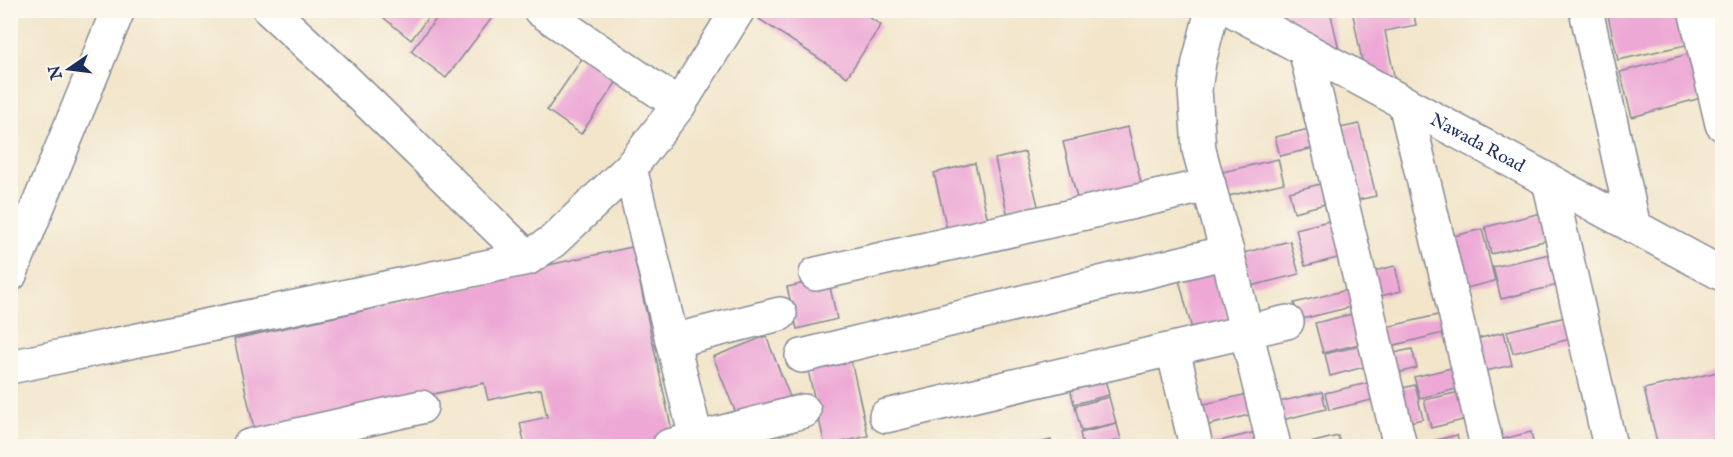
<svg xmlns="http://www.w3.org/2000/svg" width="1733" height="457" font-family="'IM FELL English',serif">
  <style>
    .building { fill: #eda8d5 }
    .lines { fill: none; stroke-linecap: round; stroke-linejoin: round }
    .minor-casing { stroke: #868a94; stroke-width: 36 }
    .minor { stroke: #fff; stroke-width: 33 }
    .labels { text-anchor: middle; stroke-width: 5; stroke-linejoin: round; paint-order: stroke }
    .street-label { font-size: 18px; fill: #1b2f5e; stroke: #fbf7ec }
  </style>
  <rect width="100%" height="100%" fill="#fbf7ec"/>
  <filter id="ink" filterUnits="userSpaceOnUse"><feTurbulence type="fractalNoise" baseFrequency=".0167" numOctaves="2"/><feDisplacementMap in="SourceGraphic" scale="12" xChannelSelector="R" yChannelSelector="G"/><feConvolveMatrix kernelMatrix="1 2 1 2 8 2 1 2 1" color-interpolation-filters="sRGB"/></filter>
  <filter id="wash" filterUnits="userSpaceOnUse"><feTurbulence type="fractalNoise" baseFrequency=".008" numOctaves="4" result="noise"/><feDisplacementMap in="SourceGraphic" scale="24" xChannelSelector="R" yChannelSelector="G"/><feGaussianBlur stdDeviation="1.35" result="paint"/><feColorMatrix in="noise" values="0 0 0 0 0 0 0 0 0 0 0 0 0 0 0 0 0 1.4 0 .05"/><feComposite in="paint" operator="in"/></filter>
  <g filter="url(#wash)">
    <rect width="100%" height="100%" fill="#f2e5ca"/>
    <g id="blocks">
      <g class="building">
        <path d="M374 10H434L411 40Z"/>
        <path d="M443 10H498L446 78 411 51Z"/>
        <path d="M765 10H858L881 25 847 77 759 19Z"/>
        <path d="M1265 10H1330L1339 50Z"/>
        <path d="M1352 10H1413L1416 25 1385 31 1396 85 1363 66Z"/>
        <path d="M1631 10H1688L1695 43 1618 60 1608 16Z"/>
        <path d="M1696 52 1708 96 1632 117 1620 72Z"/>
        <path d="M584 56 618 80 581 134 547 110Z"/>
        <path d="M1359 124 1376 196 1349 202 1331 130Z"/>
        <path d="M1128 127 1142 187 1078 202 1063 142Z"/>
        <path d="M1318 127 1323 146 1280 156 1275 137Z"/>
        <path d="M1025 152 1039 210 1008 217 995 159Z"/>
        <path d="M1278 159 1284 183 1224 197 1218 173Z"/>
        <path d="M975 163 989 225 948 234 934 173Z"/>
        <path d="M1328 182 1333 202 1294 212 1289 192Z"/>
        <path d="M1541 213 1548 240 1491 254 1485 227Z"/>
        <path d="M1337 219 1346 256 1305 266 1296 229Z"/>
        <path d="M1482 229 1495 281 1454 291 1442 239Z"/>
        <path d="M1290 241 1299 274 1251 286 1243 253Z"/>
        <path d="M632 247 674 440 644 446H525L520 423 547 417 541 389 488 400 484 383 255 433 234 339 489 283 488 278Z"/>
        <path d="M1554 253 1562 284 1501 299 1493 267Z"/>
        <path d="M1215 263 1231 328 1194 337 1177 272Z"/>
        <path d="M1395 266 1401 291 1368 299 1362 274Z"/>
        <path d="M828 278 837 319 797 329 787 287Z"/>
        <path d="M1351 289 1355 306 1298 320 1294 303Z"/>
        <path d="M1356 313 1363 343 1323 353 1315 323Z"/>
        <path d="M1442 314 1447 332 1379 349 1374 330Z"/>
        <path d="M1570 316 1575 338 1513 353 1507 331Z"/>
        <path d="M1504 332 1512 365 1477 373 1469 341Z"/>
        <path d="M766 336 792 402 740 423 713 357Z"/>
        <path d="M1363 345 1368 366 1330 376 1325 354Z"/>
        <path d="M1412 349 1417 368 1385 376 1380 356Z"/>
        <path d="M851 360 868 436 825 446 808 370Z"/>
        <path d="M1456 367 1461 388 1420 398 1414 377Z"/>
        <path d="M1722 371V437L1683 446H1658L1644 389Z"/>
        <path d="M1104 375 1109 395 1074 404 1069 383Z"/>
        <path d="M1372 382 1376 399 1329 410 1325 393Z"/>
        <path d="M1415 385 1423 419 1397 425 1390 391Z"/>
        <path d="M1464 391 1471 418 1431 428 1424 400Z"/>
        <path d="M1322 392 1326 409 1278 421 1274 403Z"/>
        <path d="M1252 393 1257 413 1197 428 1192 407Z"/>
        <path d="M1109 397 1116 423 1081 431 1075 406Z"/>
        <path d="M1117 424 1121 440 1092 446H1083L1080 433Z"/>
        <path d="M1264 430 1267 446H1199Z"/>
        <path d="M1531 432 1534 446H1493L1491 442Z"/>
        <path d="M1457 435 1460 446H1412Z"/>
        <path d="M1338 436 1341 446H1298Z"/>
        <path d="M1051 440 1052 446H1025Z"/>
      </g>
    </g>
  </g>
  <g filter="url(#ink)">
    <use href="#blocks" fill-opacity="0" stroke="#868a94" stroke-width="1.5"/>
    <g class="lines">
      <defs>
        <g id="minor">
          <path d="M270 10 335 70 528 258"/>
          <path d="M540 10 679 105"/>
          <path d="M1212 10 1199 62 1195 89 1199 150 1227 252 1274 446"/>
          <path id="s1" d="M1232 10 1722 274"/>
          <path d="M1586 10 1634 227"/>
          <path d="M1695 10 1722 124"/>
          <path d="M1305 49 1400 446"/>
          <path d="M1405 103 1487 446"/>
          <path d="M630 168 698 446"/>
          <path d="M1549 181 1610 446"/>
          <path d="M816 274 1209 185"/>
          <path d="M10 275 118 10"/>
          <path d="M672 341 780 314"/>
          <path d="M1173 350 1196 446"/>
          <path d="M802 356 1227 252"/>
          <path d="M10 367 528 258 553 241 630 168 679 105 738 10"/>
          <path d="M886 416 1287 322"/>
          <path d="M249 446 421 407"/>
          <path d="M669 446 804 411"/>
        </g>
      </defs>
      <use href="#minor" class="minor-casing"/>
      <use href="#minor" class="minor"/>
    </g>
  </g>
  <g class="labels">
    <g class="street-label">
      <text dy="6" stroke="none"><textPath href="#s1" startOffset="279">Nawada Road</textPath></text>
    </g>
  </g>
  <rect width="1733" height="457" fill="none" stroke="#fbf7ec" stroke-width="36"/>
  <g transform="translate(69 69) rotate(256)" stroke="#fbf7ec" stroke-width="4.5" paint-order="stroke">
  <path d="M0-4.5L10 22L0 15L-10 22Z" fill="#1b2f5e"/>
  <text y="-9" font-size="16" font-weight="bold" text-anchor="middle" fill="#1b2f5e">N</text>
  </g>
</svg>
